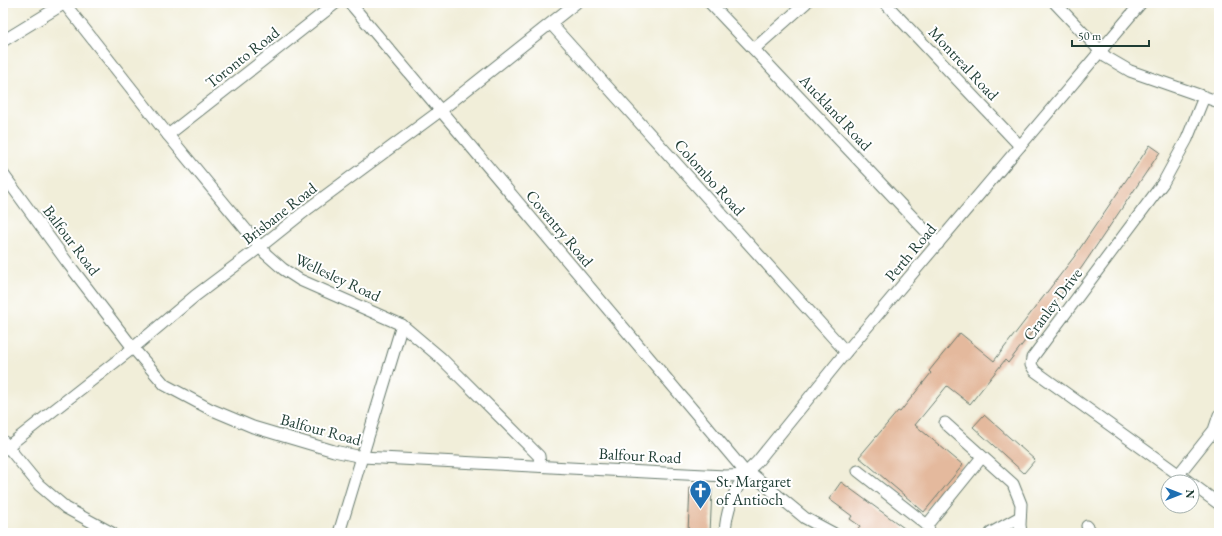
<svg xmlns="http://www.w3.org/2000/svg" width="1222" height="536" font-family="'EB Garamond',serif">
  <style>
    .building { fill: #e4b99d }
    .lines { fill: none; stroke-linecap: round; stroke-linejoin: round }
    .minor-casing { stroke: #687b6e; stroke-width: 13 }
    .minor { stroke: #fff; stroke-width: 11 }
    .labels { text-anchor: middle; stroke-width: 4; stroke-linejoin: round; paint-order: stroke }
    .street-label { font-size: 16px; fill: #1f3d34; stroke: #fff }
    .poi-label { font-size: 16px; fill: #1f3d34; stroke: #fff; text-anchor: start }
  </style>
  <rect width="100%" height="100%" fill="#fff"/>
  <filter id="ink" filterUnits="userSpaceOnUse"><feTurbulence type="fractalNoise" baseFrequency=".025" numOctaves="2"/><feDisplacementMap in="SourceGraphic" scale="8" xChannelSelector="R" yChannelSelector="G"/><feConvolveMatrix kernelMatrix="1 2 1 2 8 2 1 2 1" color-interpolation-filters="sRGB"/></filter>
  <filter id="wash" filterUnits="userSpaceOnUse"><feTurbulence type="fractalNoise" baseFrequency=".012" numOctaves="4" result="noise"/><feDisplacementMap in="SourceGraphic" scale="16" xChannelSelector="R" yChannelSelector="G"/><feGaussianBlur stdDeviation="0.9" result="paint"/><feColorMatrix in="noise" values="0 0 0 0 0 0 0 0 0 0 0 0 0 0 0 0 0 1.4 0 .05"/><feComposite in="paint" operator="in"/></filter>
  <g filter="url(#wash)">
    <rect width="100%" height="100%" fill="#f1eed9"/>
    <g id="blocks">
      <g class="building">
        <path d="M1150 145 1160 152 1082 267 1008 363 1005 360 970 404 947 386 915 425 963 465 924 512 859 457 898 411 900 412 931 373 929 371 960 333 994 361 1074 257Z"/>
        <path d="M984 415 1035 460 1024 473 973 427Z"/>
        <path d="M841 482 904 528 900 533H862L858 530 860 526 850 519 852 516 829 499Z"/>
        <path d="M690 488 712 489 710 533 688 532Z"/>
      </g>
    </g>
  </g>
  <g filter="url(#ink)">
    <use href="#blocks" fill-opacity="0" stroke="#687b6e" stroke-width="1"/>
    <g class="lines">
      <defs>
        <g id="minor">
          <path d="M64 3 168 135 266 254 283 269 300 280 402 325 441 358 539 456 540 466"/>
          <path d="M350 3 741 467 745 475"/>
          <path d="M710 3 938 244"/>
          <path d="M885 3 1020 146"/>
          <path d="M1055 3 1106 57 1130 71 1219 102"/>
          <path d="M551 24 846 352"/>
          <path d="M3 41 65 3"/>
          <path d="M754 49 806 3"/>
          <path d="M168 135 336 3"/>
          <path d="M3 174 67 262 133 348 165 385 210 409 253 427 334 451 362 457 665 473 725 476 753 475 805 518 833 533"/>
          <path d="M945 423 1013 484 1021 504 1020 525 1021 533"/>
          <path d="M3 441 39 485 66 508 112 533"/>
          <path d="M3 450 133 348 195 296 260 247 309 208 440 111 576 3"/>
          <path d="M858 471 927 525 930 533"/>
          <path d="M1179 474 1214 430 1219 415"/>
          <path d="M1189 482 1035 371 1031 365 1032 358 1163 183 1187 139 1204 97"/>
          <path d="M1192 484 1219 504"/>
          <path d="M927 525 982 457"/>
          <path d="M1087 526 1092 533"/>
          <path d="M339 533 402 325"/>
          <path d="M725 533C726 513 733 493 744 476 747 471 753 466 757 462L846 352 1141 3"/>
          <path d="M991 533 1020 517"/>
        </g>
      </defs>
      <use href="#minor" class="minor-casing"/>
      <use href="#minor" class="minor"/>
    </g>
  </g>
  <defs>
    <symbol id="church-pin" viewBox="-11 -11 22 30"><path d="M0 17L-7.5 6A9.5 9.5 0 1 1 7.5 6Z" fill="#1f6fb2" stroke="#fff"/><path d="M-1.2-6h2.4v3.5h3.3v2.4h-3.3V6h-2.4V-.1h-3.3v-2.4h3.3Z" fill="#fff"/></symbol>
  </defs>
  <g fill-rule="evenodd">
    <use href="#church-pin" x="688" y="478" width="25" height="34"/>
  </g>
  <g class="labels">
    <g class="street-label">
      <text transform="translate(242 57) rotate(-38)" y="6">Toronto Road</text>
      <text transform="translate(964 63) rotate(47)" y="6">Montreal Road</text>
      <text transform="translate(836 112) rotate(47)" y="6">Auckland Road</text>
      <text transform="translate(710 177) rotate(48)" y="6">Colombo Road</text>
      <text transform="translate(279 213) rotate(-38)" y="6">Brisbane Road</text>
      <text transform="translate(560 228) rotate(50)" y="6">Coventry Road</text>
      <text transform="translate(72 240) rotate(53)" y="6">Balfour Road</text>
      <text transform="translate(910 252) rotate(-50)" y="6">Perth Road</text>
      <text transform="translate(338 277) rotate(25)" y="6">Wellesley Road</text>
      <text transform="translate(1052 304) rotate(-53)" y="6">Cranley Drive</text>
      <text transform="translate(321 429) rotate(15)" y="6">Balfour Road</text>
      <text transform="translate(640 455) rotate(3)" y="6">Balfour Road</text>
    </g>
    <g class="poi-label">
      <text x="716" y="487">St. Margaret<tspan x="716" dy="18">of Antioch</tspan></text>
    </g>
  </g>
  <rect width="1222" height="536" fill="none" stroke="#fff" stroke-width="16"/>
  <g transform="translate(1180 494) rotate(90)"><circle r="19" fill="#ffffff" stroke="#a5b1ae"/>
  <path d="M0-3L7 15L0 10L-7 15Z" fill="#1f6fb2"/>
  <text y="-6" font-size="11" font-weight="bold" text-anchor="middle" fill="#1f3d34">N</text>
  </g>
  <path d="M1072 40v6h77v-6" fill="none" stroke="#1f3d34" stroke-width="2"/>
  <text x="1078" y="40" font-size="12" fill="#1f3d34" stroke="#ffffff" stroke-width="3" paint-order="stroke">50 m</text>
</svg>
